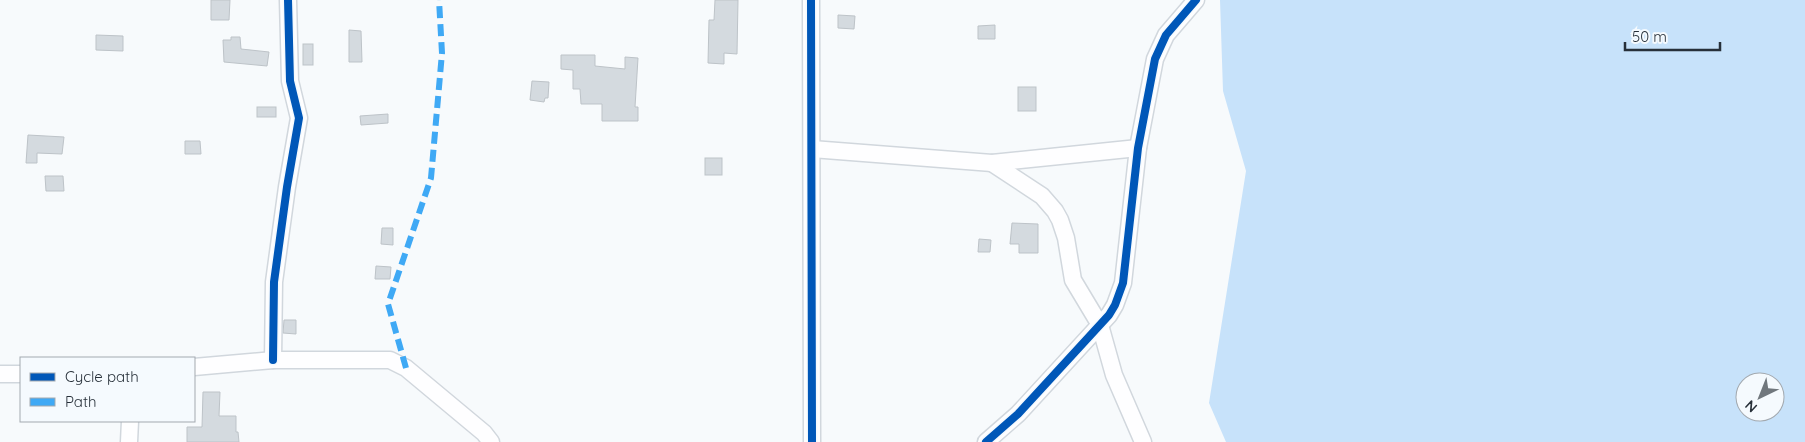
<svg xmlns="http://www.w3.org/2000/svg" width="1805" height="442" font-family="Quicksand,sans-serif">
  <style>
    .green { fill: #c7e2fa; fill-rule: evenodd }
    .building { fill: #d4dadf; stroke: #bdc3c8 }
    .lines { fill: none; stroke-linecap: round; stroke-linejoin: round }
    .minor-casing { stroke: #d1d7dd; stroke-width: 19 }
    .minor { stroke: #fefeff; stroke-width: 16 }
    .quiet { stroke: #3fa9f5; stroke-width: 6; stroke-dasharray: 12 6; stroke-linecap: butt }
    .cycleway-casing { stroke: #f5fafe; stroke-width: 11 }
    .cycleway { stroke: #0057b8; stroke-width: 8 }
  </style>
  <rect width="100%" height="100%" fill="#f7fafc"/>
  <path class="green" d="M1220 0H1805V442H1226L1209 403 1246 171 1223 91ZM1745 382H1775V412H1745Z"/>
  <g class="building">
    <path d="M211 0H230L229 20H211Z"/>
    <path d="M715 0H738L737 54 724 53V64L708 63 709 20H714Z"/>
    <path d="M838 15 855 16 854 29 838 28Z"/>
    <path d="M995 25V39H978V26Z"/>
    <path d="M349 30 361 31 362 62H349Z"/>
    <path d="M96 35 123 36V51L96 50Z"/>
    <path d="M231 37H240L241 49 269 52 267 66 224 62 223 40H231Z"/>
    <rect x="303" y="44" width="10" height="21"/>
    <path d="M561 55H595V66L625 69V57L638 58 635 107H638V121H602V104H581L580 89H573V70L561 69Z"/>
    <path d="M532 81 549 82 548 98H545L544 102 530 100Z"/>
    <rect x="1018" y="87" width="18" height="24"/>
    <rect x="257" y="107" width="19" height="10"/>
    <path d="M388 114V123L361 125 360 116Z"/>
    <path d="M28 135 64 137 62 154 37 153V163H26Z"/>
    <path d="M185 141H200L201 154H185Z"/>
    <rect x="705" y="158" width="17" height="17"/>
    <path d="M45 176H63L64 191H46Z"/>
    <path d="M1012 223 1038 224V253H1019V244H1010Z"/>
    <path d="M382 228H393V245L381 244Z"/>
    <path d="M979 239 991 240 990 252H978Z"/>
    <path d="M376 266 391 267 390 279H375Z"/>
    <path d="M284 320H296V334L283 333Z"/>
    <path d="M203 392H220L219 416H236V432H238L239 442H187V427H202Z"/>
  </g>
  <g class="lines">
    <defs>
      <g id="minor">
        <path d="M811 0 812 442"/>
        <path d="M812 149 992 163 1138 148"/>
        <path d="M992 163 1042 196 1055 211 1060 220 1066 238 1073 280 1100 325 1114 375 1143 442"/>
        <path d="M273 360 274 282 287 187 299 118 290 81 288 0"/>
        <path d="M194 367 273 360H390L406 368 484 433 491 442"/>
        <path d="M0 374H21"/>
        <path d="M129 442 130 421"/>
        <path d="M986 442 1018 414 1109 315 1115 305 1123 283 1138 148 1155 59 1166 35 1196 0"/>
      </g>
    </defs>
    <use href="#minor" class="minor-casing"/>
    <use href="#minor" class="minor"/>
    <path class="quiet" d="M406 368 388 304 431 178 442 53 439 0"/>
    <defs>
      <g id="cycleway">
        <path d="M811 0 812 442"/>
        <path d="M273 360 274 282 287 187 299 118 290 81 288 0"/>
        <path d="M986 442 1018 414 1109 315 1115 305 1123 283 1138 148 1155 59 1166 35 1196 0"/>
      </g>
    </defs>
    <use href="#cycleway" class="cycleway-casing"/>
    <use href="#cycleway" class="cycleway"/>
  </g>
  <rect x="20" y="357" width="175" height="65" fill="#f5fafe" stroke="#a3a9af"/>
  <rect x="30" y="373" width="25" height="8" fill="#0057b8" stroke="#a3a9af"/>
  <text x="65" y="382" font-size="15" fill="#273039">Cycle path</text>
  <rect x="30" y="398" width="25" height="8" fill="#3fa9f5" stroke="#a3a9af"/>
  <text x="65" y="407" font-size="15" fill="#273039">Path</text>
  <g transform="translate(1760 397) rotate(223)"><circle r="24" fill="#f5fafe" stroke="#a3a9af"/>
  <path d="M0-4L9 19L0 12L-9 19Z" fill="#70777d"/>
  <text y="-8" font-size="14" font-weight="bold" text-anchor="middle" fill="#273039">N</text>
  </g>
  <path d="M1625 42v8h95v-8" fill="none" stroke="#273039" stroke-width="2.5"/>
  <text x="1632" y="42" font-size="15" fill="#273039" stroke="#f5fafe" stroke-width="4" paint-order="stroke">50 m</text>
</svg>
